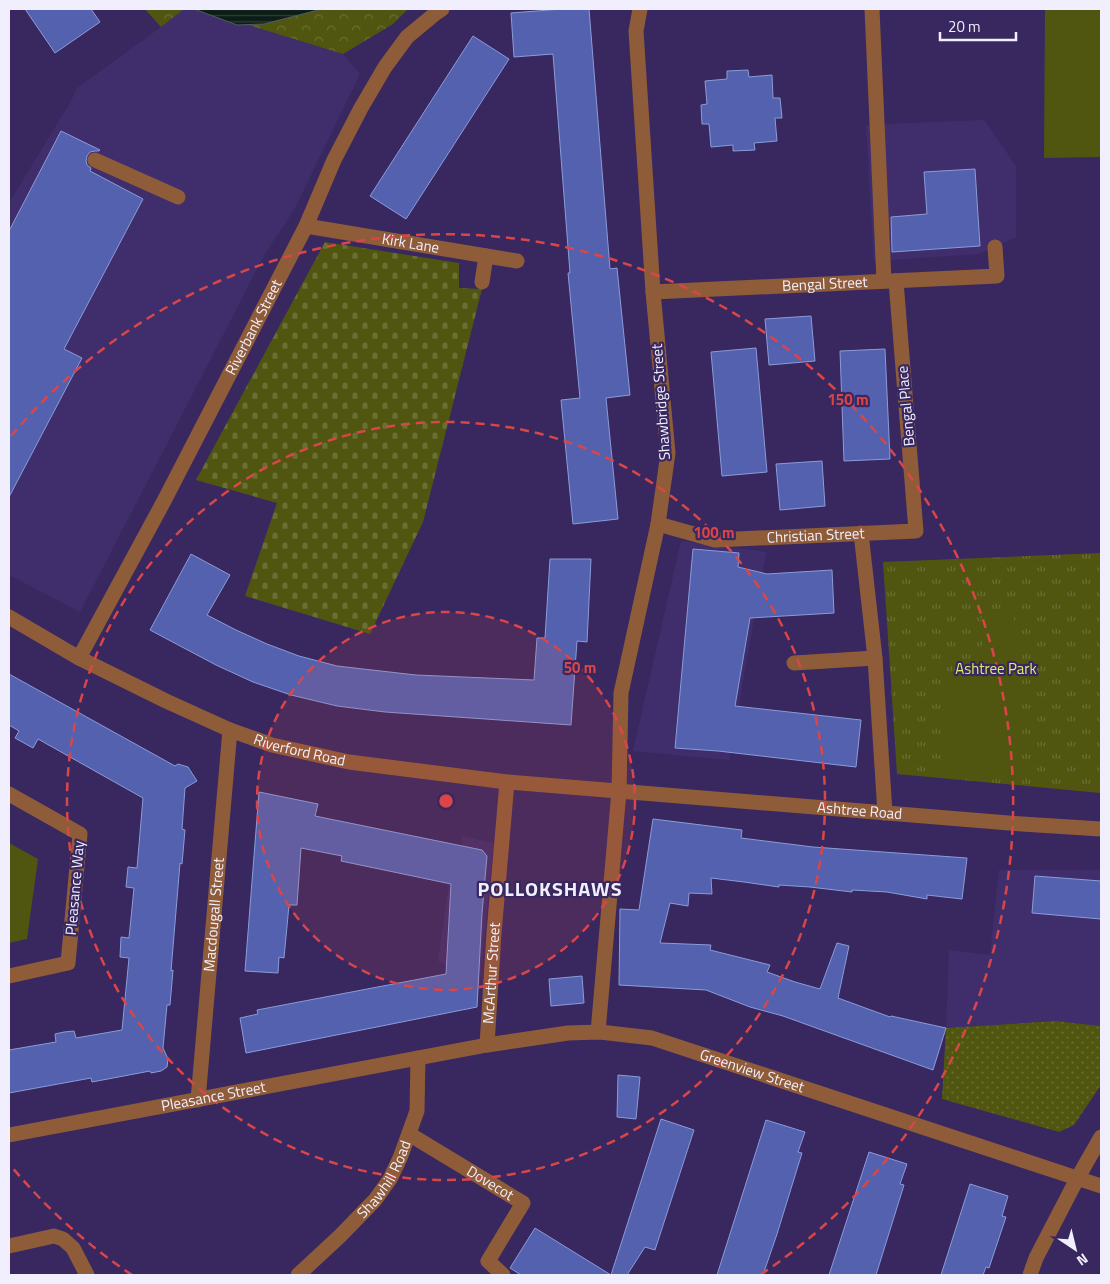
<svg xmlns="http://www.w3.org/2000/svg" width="1110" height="1284" font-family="'Titillium Web',sans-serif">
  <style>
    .built { fill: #402e6c }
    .grass { fill: url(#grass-dots) }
    .forest { fill: url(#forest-crowns) }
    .cemetery { fill: url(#cemetery-stones) }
    .park { fill: url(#park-tufts) }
    .garden { fill: #505610 }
    .water { fill: url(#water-rules); stroke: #515c5d }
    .building { fill: #5361af; stroke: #8c9bd9 }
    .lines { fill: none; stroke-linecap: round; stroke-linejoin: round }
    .minor { stroke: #8f5c39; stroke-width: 15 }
    .ring { fill: none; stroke: #da4648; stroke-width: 2.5; stroke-dasharray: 9 6 }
    .labels { text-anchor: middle; stroke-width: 4.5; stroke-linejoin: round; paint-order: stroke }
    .street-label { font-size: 15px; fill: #f1effd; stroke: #38285f }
    .park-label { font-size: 15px; fill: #dfeb69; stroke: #38285f }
    .district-label { font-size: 20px; font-weight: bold; letter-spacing: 1px; fill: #f1effd; stroke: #38285f }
    .centre { fill: #da4648; stroke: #38285f; stroke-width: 2.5 }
    .ring-label { font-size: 15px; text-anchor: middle; font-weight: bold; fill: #da4648; stroke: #38285f; stroke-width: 4.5; stroke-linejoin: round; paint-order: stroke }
  </style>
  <defs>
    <pattern id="grass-dots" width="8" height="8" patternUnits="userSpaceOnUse" patternTransform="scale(1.25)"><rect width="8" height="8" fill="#505610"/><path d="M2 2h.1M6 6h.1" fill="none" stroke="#6a6f34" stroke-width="1.8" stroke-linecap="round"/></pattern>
    <pattern id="forest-crowns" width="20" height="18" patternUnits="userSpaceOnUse" patternTransform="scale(1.25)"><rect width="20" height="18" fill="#505610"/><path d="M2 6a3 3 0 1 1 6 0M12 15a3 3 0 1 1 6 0" fill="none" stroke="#6a6f34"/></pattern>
    <pattern id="cemetery-stones" width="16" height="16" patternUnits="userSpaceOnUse" patternTransform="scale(1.25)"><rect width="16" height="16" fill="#505610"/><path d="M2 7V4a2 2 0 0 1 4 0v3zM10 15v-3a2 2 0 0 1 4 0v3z" fill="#6a6f34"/></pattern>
    <pattern id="park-tufts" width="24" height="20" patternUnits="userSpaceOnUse" patternTransform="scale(1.25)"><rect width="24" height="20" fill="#505610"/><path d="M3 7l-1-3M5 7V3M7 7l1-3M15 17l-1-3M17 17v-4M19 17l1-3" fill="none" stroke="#6a6f34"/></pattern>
    <pattern id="water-rules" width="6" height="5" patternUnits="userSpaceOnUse" patternTransform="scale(1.25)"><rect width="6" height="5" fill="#0c1d18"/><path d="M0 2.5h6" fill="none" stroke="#303e3a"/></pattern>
  </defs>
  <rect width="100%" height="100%" fill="#38285f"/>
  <g class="built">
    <path d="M184 9H196L343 54 360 74 294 210 266 252 80 612 9 575V203L71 101 77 88 161 27Z"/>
    <path d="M984 120 1016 166V237L979 254 874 261 866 125Z"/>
    <path d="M681 541 766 552 729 760 633 751Z"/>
    <path d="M461 836 494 843 477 1007 471 1008 465 975 438 961 449 884 452 880 463 847Z"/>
    <path d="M999 870H1101V1026L1055 1021 946 1028 949 950 990 955Z"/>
  </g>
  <path class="grass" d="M1055 1021 1101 1026V1085L1074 1125 1059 1132 942 1099 946 1028Z"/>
  <g class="forest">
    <path d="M145 9H184L161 27Z"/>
    <path d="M196 9H408L393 24 343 54Z"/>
  </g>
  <path class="cemetery" d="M325 242 459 263V288L482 289 423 522 370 634 245 596 277 503 196 480Z"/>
  <path class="park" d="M1101 553V793L897 774 883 562Z"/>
  <g class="garden">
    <path d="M1045 9H1101V157L1044 158Z"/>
    <path d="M1014 616 1016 657 984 660 981 618Z"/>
    <path d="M1017 670 1020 773 947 775 944 672Z"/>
    <path d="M9 843 38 859 27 939 9 943Z"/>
  </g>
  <path class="water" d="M194 9H322L264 24 237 25Z"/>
  <g class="building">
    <path d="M25 9H91L100 22 55 53Z"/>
    <path d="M562 9H589L610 269 617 268 630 395 606 398 618 519 573 524 561 400 580 398 568 273H570L553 54 514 57 511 13Z"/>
    <path d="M473 36 509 59 406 219 370 196Z"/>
    <path d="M748 70 749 77 772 75 773 98H780L782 118H775L777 141 754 143 755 150 733 151V145L711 147 709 124H702L701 105 707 104 705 81 727 79V71Z"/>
    <path d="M61 131 100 150 99 151H95L90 152 87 156 86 161 87 165 91 168 90 171 143 199 64 349 82 358 9 497V231Z"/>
    <path d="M975 169 980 246 892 252 891 217 927 214 924 172Z"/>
    <path d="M811 316 815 361 769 365 765 319Z"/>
    <path d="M756 348 767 472 722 476 711 352Z"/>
    <path d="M885 349 890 459 844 461 840 351Z"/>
    <path d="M822 461 825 506 780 510 776 464Z"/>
    <path d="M693 549 739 553 738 567 767 574 832 570 834 613 750 618 735 706 861 720 856 767 718 751 675 748Z"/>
    <path d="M191 554 230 575 207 615 236 630 267 644 299 656 337 666 416 675 534 680 537 638H545L550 559H591L587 642 577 641 571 725 385 712 337 706 291 695 253 682 216 665 150 630Z"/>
    <path d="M9 674 175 766 178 764 188 767 197 781 185 788 182 829 185 830 182 864 180 863 171 971 173 970 170 1005H167L163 1048 168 1059 167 1067 161 1071 151 1073 150 1071 92 1082 91 1078 9 1093V1050L56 1042 55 1034 64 1032 74 1031 76 1038 122 1030 129 958 120 957 121 937 129 938 134 888 126 887 128 867 137 868 143 798 38 739 33 748 15 738 19 731 9 725Z"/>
    <path d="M259 792 318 804 315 816 482 850 487 856 482 913 477 1007 246 1053 240 1018 258 1014 257 1010 446 974 451 884 341 861 342 856 301 848 297 905H289L284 958 279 957 278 973 245 971Z"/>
    <path d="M653 819 742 830 741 838 813 847 967 858 962 899 927 895V899L887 892 852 890V892L810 887 779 885V887L744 882 711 878 712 894 689 893 688 906 670 903 660 943 711 945 710 950 770 965 767 972 795 982 820 989 837 943 849 946 838 998 890 1017 891 1016 946 1028 933 1070 783 1016 750 1007 706 990 619 985 620 909 639 910Z"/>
    <path d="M1035 876 1101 881V919L1032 913Z"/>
    <path d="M582 976 584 1003 551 1006 549 979Z"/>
    <path d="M618 1075 640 1077 636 1119 617 1117Z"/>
    <path d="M661 1119 694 1130 655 1250 645 1247 627 1275H521L510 1268 535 1228 611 1275Z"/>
    <path d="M766 1120 805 1132 798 1152 802 1153 777 1234 763 1275H717Z"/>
    <path d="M869 1152 907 1164 900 1184 904 1185 876 1275H829Z"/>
    <path d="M970 1184 1008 1196 1002 1216 1006 1217 989 1268 986 1267 983 1275H941Z"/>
  </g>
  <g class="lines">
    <g class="minor">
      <path d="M872 9 884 281"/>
      <path d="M95 160 178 197"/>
      <path id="s1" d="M306 226 517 261"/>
      <path d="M482 282 486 256"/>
      <path id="s2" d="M653 292 997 276 995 247"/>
      <path id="s3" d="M658 524 715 540 916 531 896 281"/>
      <path d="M861 533 875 658 885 813"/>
      <path id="s4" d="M9 617 79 658 166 701 230 730 272 745 349 762 507 782 1022 824 1101 829"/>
      <path id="s5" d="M79 658 164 501 306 226 334 160 361 108 385 67 407 37 436 13 442 9"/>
      <path d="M794 663 875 658"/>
      <path d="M9 794 80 834 68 963 9 976"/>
      <path d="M598 1032 619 791 621 693 658 524 668 453 653 292 636 31 640 9"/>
      <path id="s6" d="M487 1045 494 933 507 782"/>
      <path id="s7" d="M198 1100 230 730"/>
      <path id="s8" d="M409 1134 523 1203 488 1261 503 1275"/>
      <path id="s9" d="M9 1135 487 1045 568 1033 600 1032 652 1038 1101 1186"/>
      <path d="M9 1246 54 1236 63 1239 73 1248 87 1275"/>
      <path id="s10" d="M298 1275 340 1236 375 1200 390 1179 400 1158 417 1111 418 1058"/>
      <path d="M1030 1275 1036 1258 1077 1179 1101 1137"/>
    </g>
  </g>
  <circle cx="446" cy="801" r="189" fill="#da4648" fill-opacity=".12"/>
  <g class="ring">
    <circle cx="446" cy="801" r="189"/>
    <circle cx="446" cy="801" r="379"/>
    <path d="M132 1275A568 568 0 0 1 11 1166M11 436A568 568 0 1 1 760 1275"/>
  </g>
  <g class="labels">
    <g class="street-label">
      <text dy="5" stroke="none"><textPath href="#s1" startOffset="106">Kirk Lane</textPath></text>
      <text dy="5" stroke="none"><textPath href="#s2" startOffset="172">Bengal Street</textPath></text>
      <text dy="5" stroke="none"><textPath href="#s5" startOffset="374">Riverbank Street</textPath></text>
      <text transform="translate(661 402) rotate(-94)" y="5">Shawbridge Street</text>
      <text transform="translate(906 406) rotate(-95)" y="5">Bengal Place</text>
      <text dy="5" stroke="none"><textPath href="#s3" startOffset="160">Christian Street</textPath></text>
      <text dy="5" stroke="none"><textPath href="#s4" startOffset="321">Riverford Road</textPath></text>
      <text dy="5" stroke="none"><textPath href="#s4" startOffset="885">Ashtree Road</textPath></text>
      <text transform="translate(75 888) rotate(-85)" y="5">Pleasance Way</text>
      <text dy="5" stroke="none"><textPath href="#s7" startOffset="186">Macdougall Street</textPath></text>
      <text dy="5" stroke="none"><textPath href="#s6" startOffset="72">McArthur Street</textPath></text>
      <text dy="5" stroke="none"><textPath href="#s9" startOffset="758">Greenview Street</textPath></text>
      <text dy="5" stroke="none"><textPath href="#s9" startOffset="208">Pleasance Street</textPath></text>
      <text dy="5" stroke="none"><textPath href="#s10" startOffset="130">Shawhill Road</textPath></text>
      <text dy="5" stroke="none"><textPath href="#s8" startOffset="95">Dovecot</textPath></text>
    </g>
    <g class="park-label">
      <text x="996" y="674">Ashtree Park</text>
    </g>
    <g class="district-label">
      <text x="550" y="896">POLLOKSHAWS</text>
    </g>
  </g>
  <circle cx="446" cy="801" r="8" class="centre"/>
  <g class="ring-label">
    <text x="848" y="405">150 m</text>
    <text x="714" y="538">100 m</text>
    <text x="580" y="673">50 m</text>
  </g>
  <rect width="1110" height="1284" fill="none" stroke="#f1effd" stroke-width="20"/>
  <g transform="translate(1075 1249) rotate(145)" stroke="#38285f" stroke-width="4" paint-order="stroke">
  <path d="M0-4L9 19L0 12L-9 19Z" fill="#f1effd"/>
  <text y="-8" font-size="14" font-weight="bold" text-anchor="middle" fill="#f1effd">N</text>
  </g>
  <path d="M940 32v8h76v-8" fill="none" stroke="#f1effd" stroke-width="2.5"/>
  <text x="948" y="32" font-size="15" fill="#f1effd" stroke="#38285f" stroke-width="4" paint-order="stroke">20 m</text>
</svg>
